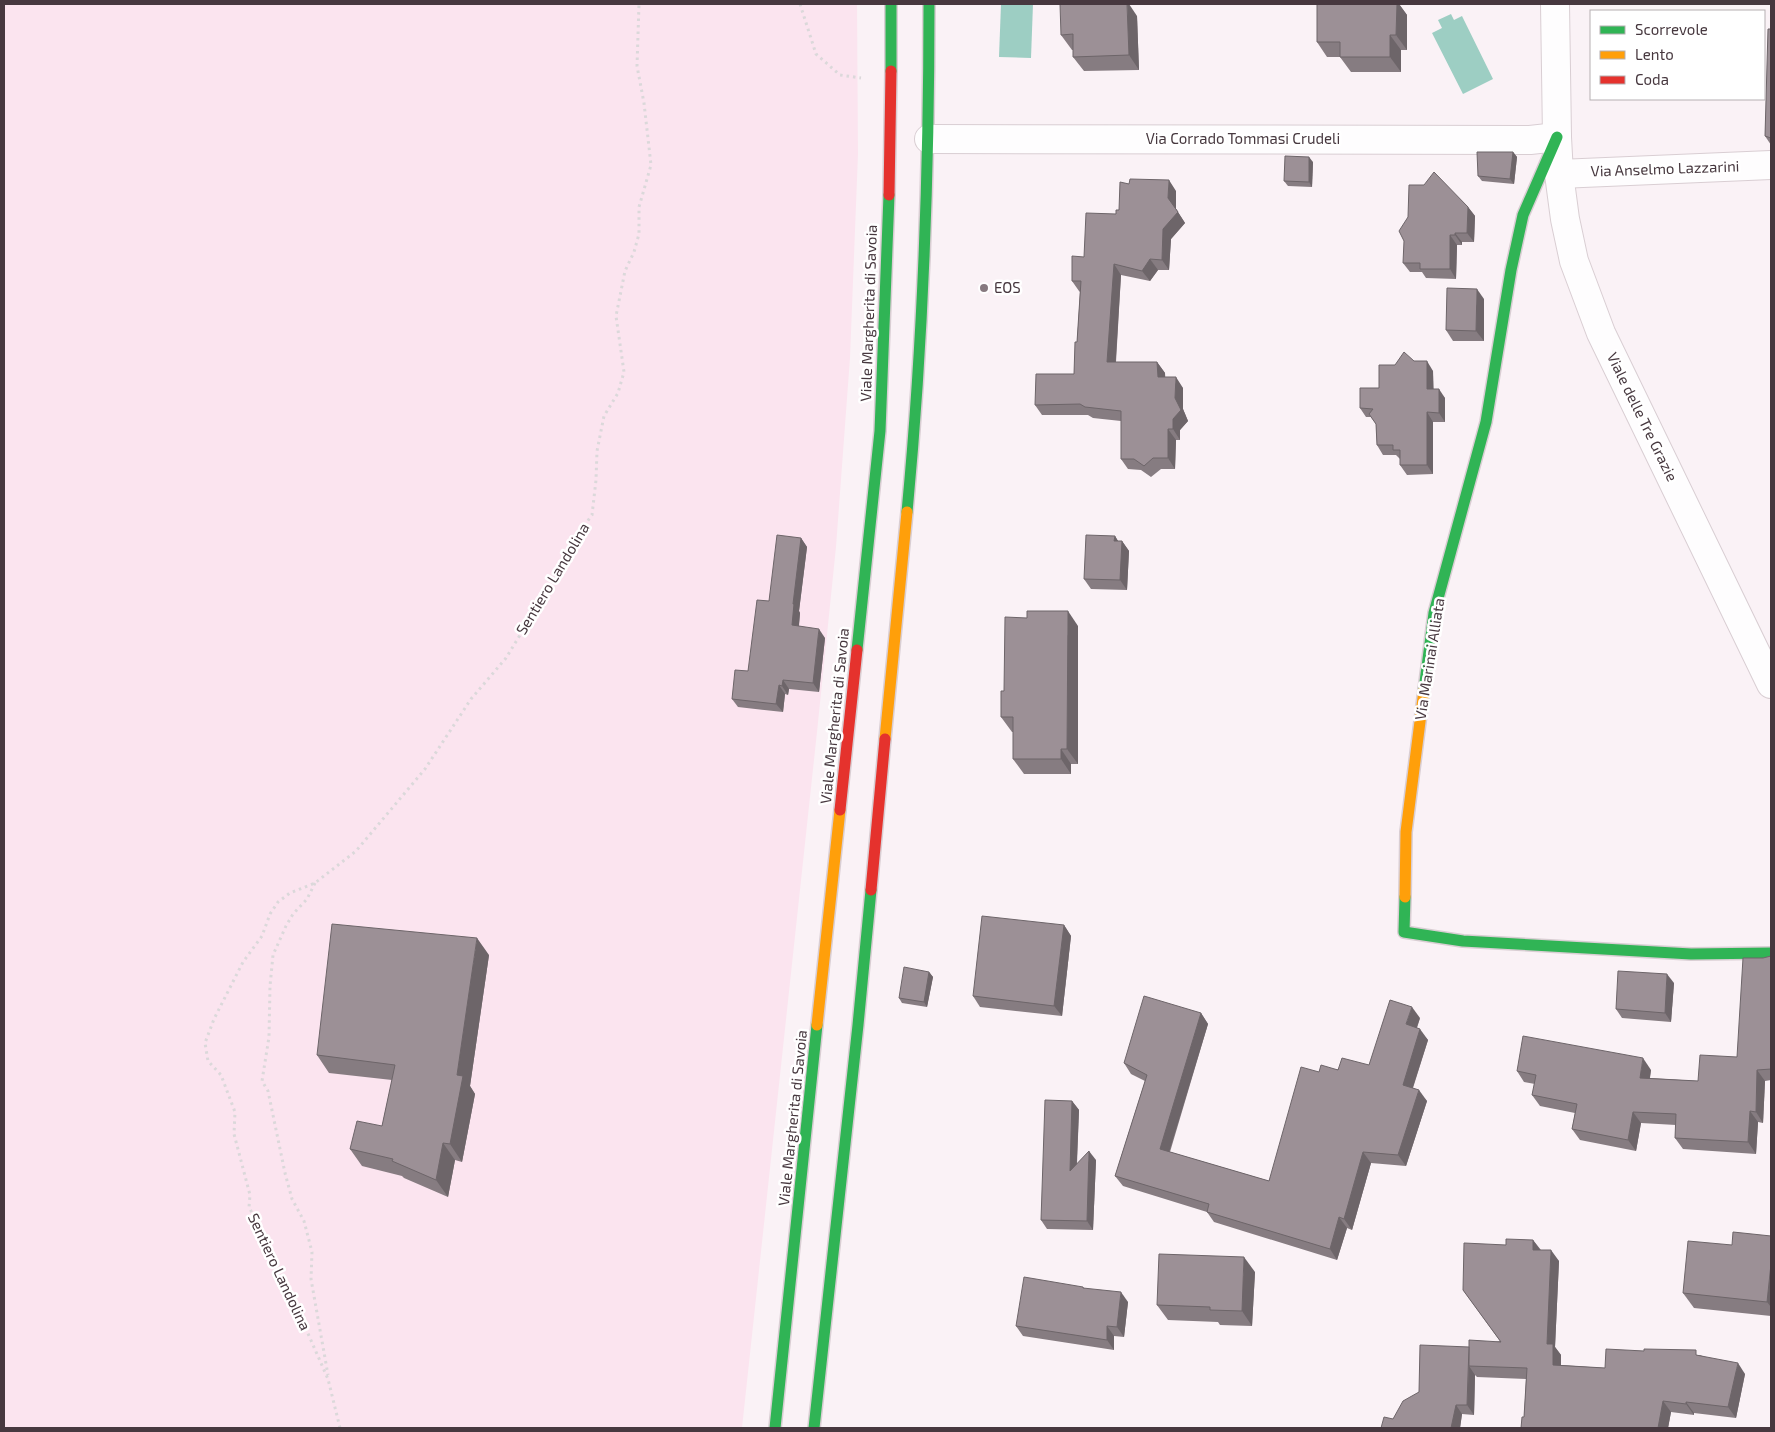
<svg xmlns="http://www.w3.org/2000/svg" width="1775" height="1432" font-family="'Exo 2',sans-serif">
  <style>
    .green { fill: #fbe4ef }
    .water { fill: #9dcec3 }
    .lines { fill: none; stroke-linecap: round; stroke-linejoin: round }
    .street-casing { stroke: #d9ced3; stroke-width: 30 }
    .fast-casing { stroke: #d9ced3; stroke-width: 14 }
    .slow-casing { stroke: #d9ced3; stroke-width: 14 }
    .jam-casing { stroke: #d9ced3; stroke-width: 14 }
    .path { stroke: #dbd8da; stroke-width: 3; stroke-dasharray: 2.5 4; stroke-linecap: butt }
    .street { stroke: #fefdfe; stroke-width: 28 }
    .fast { stroke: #30b455; stroke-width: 11 }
    .slow { stroke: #ff9f0a; stroke-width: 11 }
    .jam { stroke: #e5322d; stroke-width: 11 }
    .wall { fill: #867c81 }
    .shaded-wall { fill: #6d6569 }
    .building { fill: #9c9096; stroke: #6d6569 }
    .poi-dot { fill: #86797f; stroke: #fff; stroke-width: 2 }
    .labels { text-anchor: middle; stroke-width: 5; stroke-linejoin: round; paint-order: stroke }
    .street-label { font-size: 15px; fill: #47383f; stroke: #fff }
    .poi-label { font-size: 15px; fill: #47383f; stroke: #fff; text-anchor: start }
  </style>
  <rect width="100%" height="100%" fill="#faf2f6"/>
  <path class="green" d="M4 4H857L858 154 850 358 836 547 817 732 742 1428H4Z"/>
  <g class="water">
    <path d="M1001 4H1033L1031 58 999 57Z"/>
    <path d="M1451 14 1454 20 1462 16 1493 79 1463 94 1432 33 1442 28 1438 20Z"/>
  </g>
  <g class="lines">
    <defs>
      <g id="street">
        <path d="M1555 4 1557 137 1559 174 1565 219 1574 261 1601 333 1771 684"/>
        <path d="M929 139 1530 140 1557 137"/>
        <path d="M1559 174 1771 165"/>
      </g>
      <g id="fast">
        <path d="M891 4V71"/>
        <path d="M907 512C923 344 929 173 929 4"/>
        <path d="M857 650 880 431 889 195"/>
        <path d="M1424 690 1434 613 1486 422 1511 270 1523 215 1557 137"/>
        <path d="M1405 897 1404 932 1463 941 1691 954 1771 953"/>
        <path d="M775 1428 817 1025"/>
        <path d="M814 1428 858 1025 871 890"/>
      </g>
      <g id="slow">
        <path d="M885 739 907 512"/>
        <path d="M1405 897 1406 832 1424 690"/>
        <path d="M817 1025 840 810"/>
      </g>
      <g id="jam">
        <path d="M889 195 891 71"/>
        <path d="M840 810 857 650"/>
        <path d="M871 890 885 739"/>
      </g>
    </defs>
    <use href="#street" class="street-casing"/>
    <use href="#fast" class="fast-casing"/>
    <use href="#slow" class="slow-casing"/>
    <use href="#jam" class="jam-casing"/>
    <g class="path">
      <path d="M800 4 816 54 840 75 861 78"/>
      <path d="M315 883 307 899 293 914 286 926 273 955 270 986 269 1037 262 1081 268 1091 285 1173 292 1199 304 1221 312 1252 311 1279 328 1375"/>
      <path d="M340 1428 328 1379 273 1254 249 1207 250 1195 234 1134 235 1112 221 1075 208 1061 205 1043 214 1019 243 962 262 936 270 914 278 902 290 893 315 883 356 851 425 769 471 699 506 658 550 586 568 548 592 515 596 480 597 451 604 416 618 393 624 372 616 316 625 271 634 252 639 234V207L651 165 644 103 637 66 639 4"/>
    </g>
    <use href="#street" class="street"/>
    <use href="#fast" class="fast"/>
    <use href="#slow" class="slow"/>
    <use href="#jam" class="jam"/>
  </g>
  <g class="wall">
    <path d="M1317 4H1399L1407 15V50H1401V72H1351L1340 57H1327L1317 42Z"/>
    <path d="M1137 16 1139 70 1084 71 1073 57V50H1072L1061 35Z"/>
    <path d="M1771 29V145L1765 136Z"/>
    <path d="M1513 152 1517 157 1514 184 1482 181 1478 176Z"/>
    <path d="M1313 162 1312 187 1288 186 1284 181Z"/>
    <path d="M1129 184 1176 191V209L1185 223 1171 239 1169 270H1158L1150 281 1121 275 1116 362H1157L1165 373V377L1183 388V409L1188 421 1180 430V440H1176L1175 469H1161L1151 477 1141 470 1128 469 1121 459V421L1093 418 1088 415H1042L1035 405 1074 374 1077 342 1080 292 1079 291 1072 281 1084 257 1119 210Z"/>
    <path d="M1468 207 1475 216 1474 242H1462V245H1457L1456 279 1426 278 1422 272H1410L1403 263Z"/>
    <path d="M1484 299V341H1453L1446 330Z"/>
    <path d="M1414 361 1433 371V389L1445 398V422H1433V474L1407 475 1400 465V459L1396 455H1383L1377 445 1376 424 1371 417H1366L1360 408 1379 388 1395 365Z"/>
    <path d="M1115 536 1118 541H1122L1129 551 1127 590 1091 589 1084 579Z"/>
    <path d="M801 538 807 547 799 611 800 613 799 626 825 638 819 692 789 689 788 695 785 694 783 712 738 707 732 699 748 671 769 601Z"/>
    <path d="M1078 626V764H1071V774H1024L1013 759V732H1012L1001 717 1004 691Z"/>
    <path d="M1064 925 1071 936 1062 1016 980 1007 973 996Z"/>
    <path d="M489 955 470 1086 475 1094 462 1162 455 1160 448 1197 404 1178 402 1176 362 1166 350 1149 382 1126 392 1080 329 1073 317 1055Z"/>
    <path d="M1771 956V1080L1765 1081 1763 1123 1758 1122 1756 1154 1683 1149 1675 1138 1676 1125 1641 1123 1636 1151 1580 1140 1572 1129 1575 1113 1540 1106 1532 1095 1535 1084 1524 1082 1517 1071 1651 1070 1650 1078 1698 1081 1737 1057 1763 958Z"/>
    <path d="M929 972 933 977 927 1007 902 1003 899 998Z"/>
    <path d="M1674 983 1671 1022 1622 1018 1616 1009Z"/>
    <path d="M1201 1013 1208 1024 1170 1152 1269 1181 1319 1072 1369 1065 1420 1018 1417 1028 1428 1040 1413 1088 1427 1101 1406 1166 1371 1163 1352 1230 1347 1228 1337 1260 1214 1222 1207 1212 1123 1186 1115 1176 1145 1081 1131 1074 1124 1063Z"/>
    <path d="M1072 1101 1079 1110 1077 1164 1096 1160 1093 1230 1047 1229 1041 1220Z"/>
    <path d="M1771 1236V1316L1694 1308 1683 1293 1732 1245Z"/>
    <path d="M1533 1240 1541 1250 1559 1261 1555 1347 1561 1355V1365L1605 1368 1700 1355 1745 1374 1736 1418 1694 1413V1415L1671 1412 1668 1428H1521L1524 1417 1526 1379 1477 1377 1475 1375 1474 1415 1462 1414 1460 1428H1381L1393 1419 1419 1392 1469 1347 1500 1341 1463 1290 1506 1245Z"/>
    <path d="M1255 1272 1252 1326 1220 1325 1218 1322 1168 1320 1157 1305Z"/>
    <path d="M1083 1287 1085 1289 1128 1302 1124 1337 1114 1336V1350L1023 1336 1016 1326Z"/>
  </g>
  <g class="shaded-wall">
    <path d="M1127 4H1129L1137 16 1139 70 1129 55Z"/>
    <path d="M1397 4H1399L1407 15V50L1396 35Z"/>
    <path d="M1390 35 1401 50V72L1390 57Z"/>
    <path d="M1513 152 1517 157 1514 184 1510 179Z"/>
    <path d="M1309 157 1313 162 1312 187 1309 182Z"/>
    <path d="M1169 180 1176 191V209L1185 223 1171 239 1169 270 1162 260 1163 229 1168 198Z"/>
    <path d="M1468 207 1475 216 1474 242 1467 233Z"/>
    <path d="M1455 233 1462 242V245L1455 235Z"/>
    <path d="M1450 235 1457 245 1456 279 1450 269Z"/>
    <path d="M1150 259 1158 270 1150 281 1142 271Z"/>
    <path d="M1114 264 1121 275 1115 372 1107 362Z"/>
    <path d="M1477 289 1484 299V341L1476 331Z"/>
    <path d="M1427 361 1433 371 1434 398 1427 389Z"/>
    <path d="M1157 362 1165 373 1166 388 1158 377Z"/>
    <path d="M1176 377 1183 388V409L1188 421 1180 430V440L1173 429V419L1175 398Z"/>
    <path d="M1439 389 1445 398V422L1439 413Z"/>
    <path d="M1427 412 1433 422V474L1427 465Z"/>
    <path d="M1168 429 1176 440 1175 469 1168 458Z"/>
    <path d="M1115 536 1121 546 1122 541 1129 551 1127 590 1120 580 1114 541Z"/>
    <path d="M801 538 807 547 799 611 800 613 798 634 792 625 793 604Z"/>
    <path d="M1068 611 1078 626V764L1067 749Z"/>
    <path d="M819 629 825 638 819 692 813 683Z"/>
    <path d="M783 680 789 689 788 695 782 686Z"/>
    <path d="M779 685 785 694 783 712 776 704Z"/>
    <path d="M1061 749 1071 764V774L1061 759Z"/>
    <path d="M1064 925 1071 936 1062 1016 1054 1006Z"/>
    <path d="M477 938 489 955 470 1086 475 1094 462 1162 450 1144 457 1075Z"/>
    <path d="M929 972 933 977 927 1007 924 1002Z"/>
    <path d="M1667 974 1674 983 1671 1022 1665 1013Z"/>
    <path d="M1412 1007 1420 1018 1414 1035 1406 1024Z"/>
    <path d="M1201 1013 1208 1024 1167 1159 1160 1149Z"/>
    <path d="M1420 1029 1428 1040 1410 1096 1403 1085Z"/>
    <path d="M1643 1058 1651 1070 1648 1089 1640 1078Z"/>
    <path d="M1757 1070 1765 1081 1763 1123 1756 1112Z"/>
    <path d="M1419 1090 1427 1101 1406 1166 1398 1155Z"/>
    <path d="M1072 1101 1079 1110 1076 1180 1070 1171Z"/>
    <path d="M1750 1111 1758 1122 1756 1154 1748 1142Z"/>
    <path d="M1633 1112 1641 1123 1636 1151 1628 1140Z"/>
    <path d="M443 1143 455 1160 448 1197 436 1180Z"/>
    <path d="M1089 1151 1096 1160 1093 1230 1087 1221Z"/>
    <path d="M1363 1152 1371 1163 1352 1230 1344 1219Z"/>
    <path d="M1339 1217 1347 1228 1337 1260 1330 1249Z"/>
    <path d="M1533 1240 1541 1251 1533 1250Z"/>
    <path d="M1551 1250 1559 1261 1555 1347 1561 1355V1376L1553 1365 1547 1344Z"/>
    <path d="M1244 1257 1255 1272 1252 1326 1242 1311Z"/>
    <path d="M1771 1264V1307L1767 1302Z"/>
    <path d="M1121 1292 1128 1302 1124 1337 1117 1327Z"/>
    <path d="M1107 1326 1114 1336V1350L1107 1340Z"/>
    <path d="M1470 1347 1469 1366 1475 1375 1474 1415 1467 1405Z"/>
    <path d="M1738 1363 1745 1374 1736 1418 1728 1407Z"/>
    <path d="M1663 1401 1671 1412 1668 1428H1658Z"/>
    <path d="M1686 1402 1694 1413V1415L1686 1404Z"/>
    <path d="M1456 1405 1462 1414 1460 1428H1451Z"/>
  </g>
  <g class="building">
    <path d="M1060 4H1127L1129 55 1073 57V34L1061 35Z"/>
    <path d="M1317 4H1397L1396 35H1390V57H1340V42H1317Z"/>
    <path d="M1768 29H1771V138L1765 136Z"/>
    <path d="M1477 152H1513L1510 179 1478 176Z"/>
    <path d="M1285 156 1309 157V182L1284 181Z"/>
    <path d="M1434 172 1468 207 1467 233H1455V235H1450V269H1420V263H1403L1404 241 1399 231 1408 217 1409 185H1424Z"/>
    <path d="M1130 179 1169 180 1168 198 1178 212 1163 229 1162 260 1150 259 1142 271 1114 264 1107 362H1157L1158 377H1176L1175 398 1181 410 1173 419V429H1168V458H1153L1144 466 1134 459H1121V411L1085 407 1080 404 1035 405 1036 374H1074L1075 342H1077L1081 281H1072V256L1084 257 1086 213 1116 214V210H1119L1120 182 1129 184Z"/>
    <path d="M1447 288 1477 289 1476 331 1446 330Z"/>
    <path d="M1404 352 1414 361H1427V389H1439V413L1427 412V465H1400V450H1393V445H1377L1376 424 1369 414 1373 409 1360 408V388H1379V365H1395Z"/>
    <path d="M777 535 801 538 793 604H794L792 625 819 629 813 683 783 680 782 686 779 685 776 704 732 699 735 670 748 671 757 600 769 601Z"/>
    <path d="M1086 535 1115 536 1114 541H1122L1120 580 1084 579Z"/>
    <path d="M1027 611H1068L1067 749H1061V759H1013V717H1001V691H1004L1005 617 1027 618Z"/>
    <path d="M982 916 1064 925 1054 1006 973 996Z"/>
    <path d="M332 924 477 938 457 1075 463 1076 450 1144 443 1143 436 1180 392 1161 393 1159 350 1149 357 1121 382 1126 395 1065 317 1055Z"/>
    <path d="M1771 956V1069L1757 1070 1756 1112 1750 1111 1748 1142 1675 1138 1676 1114 1633 1112 1628 1140 1572 1129 1577 1104 1532 1095 1536 1075 1517 1071 1523 1036 1643 1058 1640 1078 1698 1081 1700 1055 1737 1057 1743 958H1763Z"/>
    <path d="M904 967 929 972 924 1002 899 998Z"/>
    <path d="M1618 971 1667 974 1665 1013 1616 1009Z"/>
    <path d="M1144 996 1201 1013 1160 1149 1269 1181 1301 1067 1319 1072 1321 1065 1338 1070 1342 1058 1369 1065 1390 1000 1412 1007 1406 1024 1420 1029 1403 1085 1419 1090 1398 1155 1363 1152 1344 1219 1339 1217 1330 1249 1207 1212 1209 1204 1115 1176 1147 1075 1124 1063Z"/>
    <path d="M1045 1100 1072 1101 1070 1171 1089 1151 1087 1221 1041 1220Z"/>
    <path d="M1733 1232 1771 1236V1264L1767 1302 1683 1293 1688 1241 1732 1245Z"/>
    <path d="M1506 1239 1533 1240V1250H1551L1547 1344H1553V1365L1605 1368 1606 1349 1644 1351V1349L1696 1350V1355L1738 1363 1728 1407 1686 1402V1404L1663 1401 1658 1428H1521L1522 1417H1524L1527 1368 1469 1366V1340L1501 1342 1463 1290 1464 1243 1506 1245Z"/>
    <path d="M1159 1254 1244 1257 1242 1311 1210 1310V1307L1157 1305Z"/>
    <path d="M1024 1277 1083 1287V1288L1121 1292 1117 1327 1107 1326V1340L1016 1326Z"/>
    <path d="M1420 1345 1469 1347 1467 1405H1456L1451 1428H1381L1384 1417 1393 1419 1403 1401 1419 1392Z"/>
  </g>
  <circle class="poi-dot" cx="984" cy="288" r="5"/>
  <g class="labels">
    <g class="street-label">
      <text x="1243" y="144">Via Corrado Tommasi Crudeli</text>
      <text transform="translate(1665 169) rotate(-2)" y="5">Via Anselmo Lazzarini</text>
      <text transform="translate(869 313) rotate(-88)" y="5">Viale Margherita di Savoia</text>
      <text transform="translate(1642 417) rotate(64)" y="5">Viale delle Tre Grazie</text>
      <text transform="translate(553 579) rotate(-59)" y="5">Sentiero Landolina</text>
      <text transform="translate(1430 659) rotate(-81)" y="5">Via Marinai Alliata</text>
      <text transform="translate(835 716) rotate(-84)" y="5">Viale Margherita di Savoia</text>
      <text transform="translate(793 1118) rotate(-84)" y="5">Viale Margherita di Savoia</text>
      <text transform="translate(279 1272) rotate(65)" y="5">Sentiero Landolina</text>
    </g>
    <g class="poi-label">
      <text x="994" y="293">EOS</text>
    </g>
  </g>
  <rect width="1775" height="1432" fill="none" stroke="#47383f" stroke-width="10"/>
  <rect x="1590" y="10" width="175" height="90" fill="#ffffff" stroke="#b5afb2"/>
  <rect x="1600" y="26" width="25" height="8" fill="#30b455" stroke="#b5afb2"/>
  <text x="1635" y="35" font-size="15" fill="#47383f">Scorrevole</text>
  <rect x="1600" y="51" width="25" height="8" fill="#ff9f0a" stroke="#b5afb2"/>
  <text x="1635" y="60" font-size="15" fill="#47383f">Lento</text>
  <rect x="1600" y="76" width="25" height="8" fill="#e5322d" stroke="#b5afb2"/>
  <text x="1635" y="85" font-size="15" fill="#47383f">Coda</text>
</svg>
